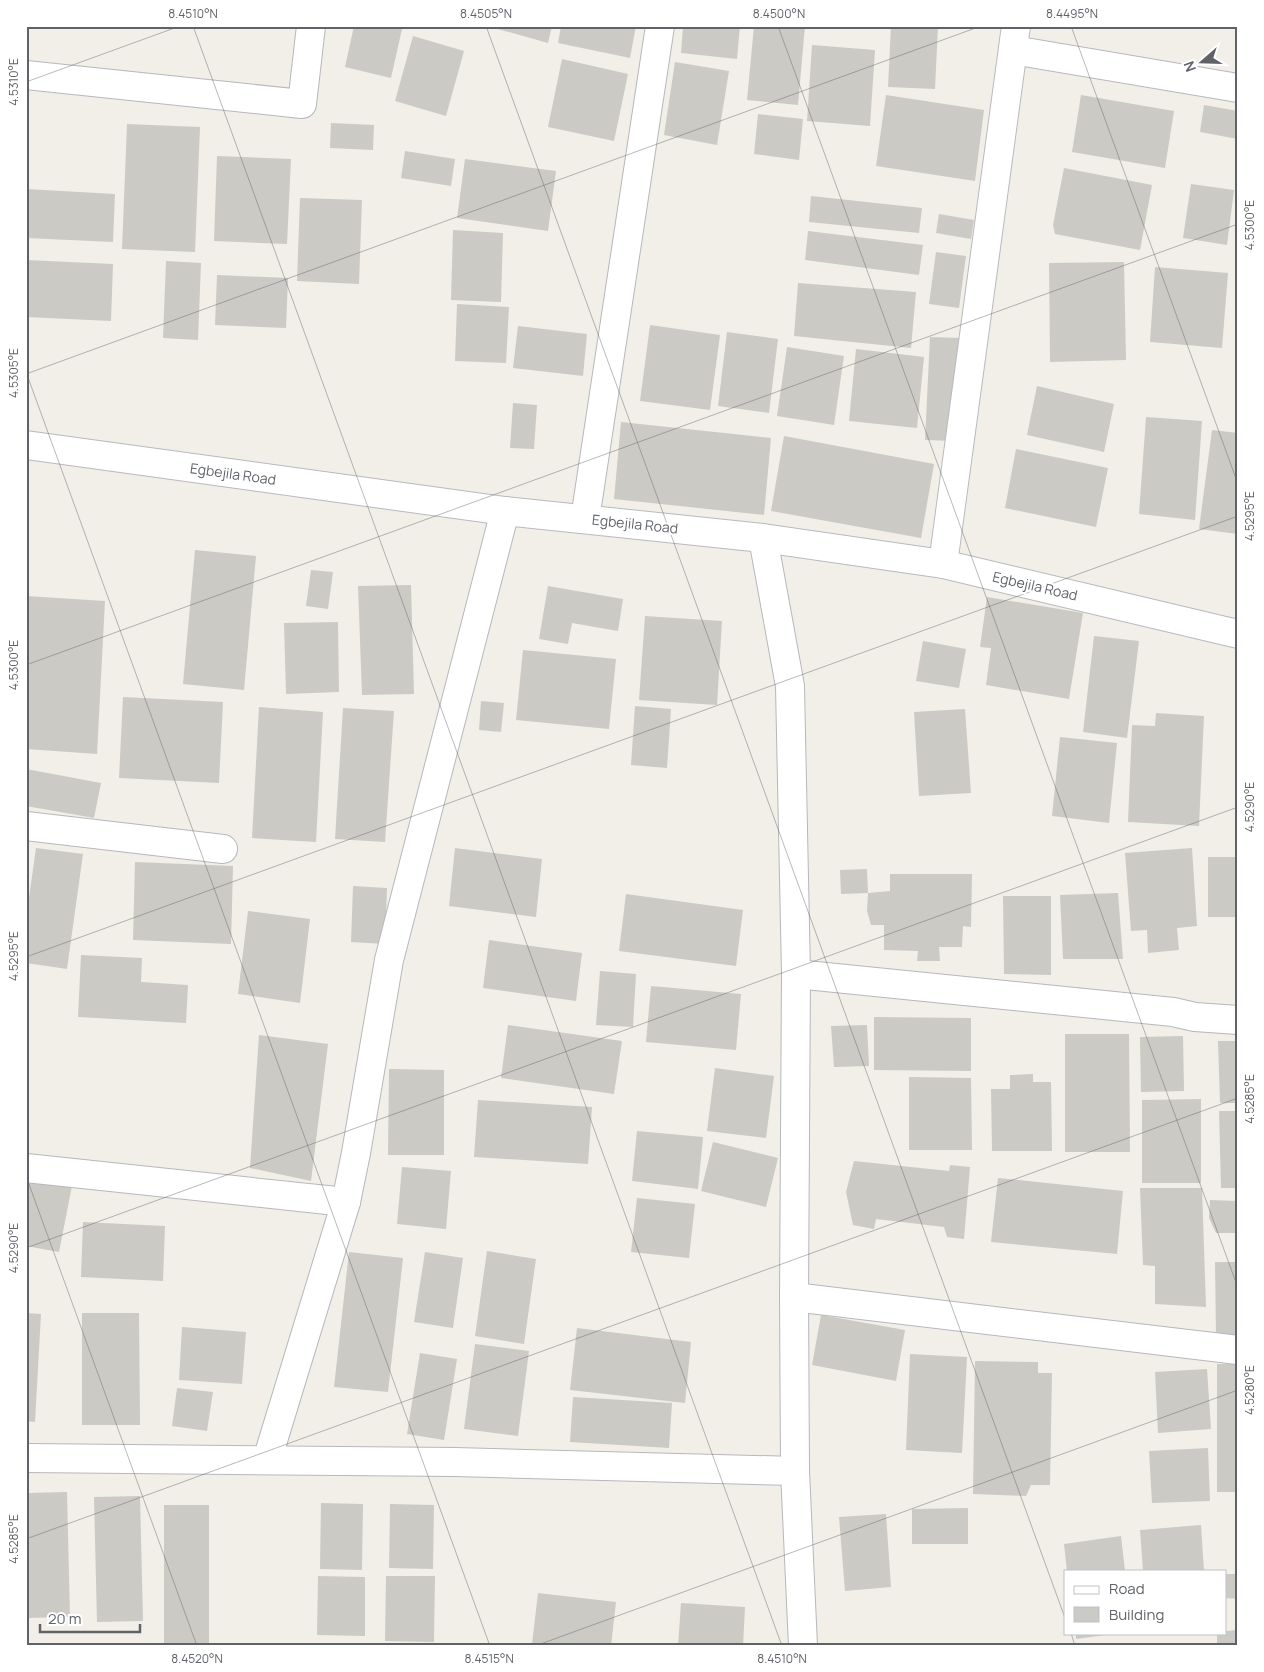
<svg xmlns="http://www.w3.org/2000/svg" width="1264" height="1672" font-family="Manrope,sans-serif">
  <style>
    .building { fill: #cccac5 }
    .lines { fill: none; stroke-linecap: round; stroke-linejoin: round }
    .street-casing { stroke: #b5b8bc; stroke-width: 30 }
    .secondary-casing { stroke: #b6babf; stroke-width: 30 }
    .street { stroke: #fff; stroke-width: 28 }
    .secondary { stroke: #fff; stroke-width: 28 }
    .ticks { fill: none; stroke: #5f6368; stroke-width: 1; stroke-opacity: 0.45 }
    .labels { text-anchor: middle; stroke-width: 4; stroke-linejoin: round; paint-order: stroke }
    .street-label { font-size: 14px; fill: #5f6368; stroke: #fff }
    .neatline { fill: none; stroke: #5f6368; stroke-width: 2 }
    .ticks-label { font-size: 12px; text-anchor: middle; fill: #5f6368 }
  </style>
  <rect width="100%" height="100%" fill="#f1efe8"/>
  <g class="building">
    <path d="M354 26H391L402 29 391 78 345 67Z"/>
    <path d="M487 26H552L548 43Z"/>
    <path d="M561 26H636L630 58 558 43Z"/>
    <path d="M683 26H740L737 59 681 53Z"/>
    <path d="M754 26H805L798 105 747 100Z"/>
    <path d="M891 26H938L935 89 888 87Z"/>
    <path d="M413 36 464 51 446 116 395 101Z"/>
    <path d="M812 45 875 50 870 126 807 121Z"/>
    <path d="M562 59 628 74 614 141 548 127Z"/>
    <path d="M675 62 729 71 717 145 664 135Z"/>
    <path d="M886 95 984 110 975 181 876 166Z"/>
    <path d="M1081 95 1174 111 1165 168 1072 152Z"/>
    <path d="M1204 105 1238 111V139L1200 132Z"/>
    <path d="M758 114 803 119 799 160 754 154Z"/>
    <path d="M331 123 374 125 373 150 330 148Z"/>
    <path d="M127 124 200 127 195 252 122 249Z"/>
    <path d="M405 151 455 159 451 186 401 178Z"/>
    <path d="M217 156 291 159 287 244 214 241Z"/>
    <path d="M465 159 556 171 548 231 457 218Z"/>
    <path d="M1064 168 1152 185 1140 250 1055 234 1053 225Z"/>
    <path d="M1191 184 1234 190 1227 245 1183 238Z"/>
    <path d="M26 189 115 194 113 242 26 238Z"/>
    <path d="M811 196 922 208 919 233 809 222Z"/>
    <path d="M300 198 362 200 359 284 297 281Z"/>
    <path d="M939 214 974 220 971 239 936 233Z"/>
    <path d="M453 230 503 233 501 302 451 300Z"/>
    <path d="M808 231 923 245 919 275 805 260Z"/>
    <path d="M936 252 966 256 959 308 929 304Z"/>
    <path d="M26 260 113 264 111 321 26 317Z"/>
    <path d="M166 261 201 263 198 340 163 338Z"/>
    <path d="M1124 262 1126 360 1050 362 1049 263Z"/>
    <path d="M1155 267 1228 273 1222 348 1150 342Z"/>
    <path d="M217 275 288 278 286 328 215 325Z"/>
    <path d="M798 283 916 292 911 348 794 336Z"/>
    <path d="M457 304 509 307 506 363 455 361Z"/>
    <path d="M650 325 720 335 710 410 640 401Z"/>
    <path d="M518 326 587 334 583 376 513 368Z"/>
    <path d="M727 332 778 339 769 413 718 406Z"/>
    <path d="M930 337 960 338 955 441 925 440Z"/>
    <path d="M787 347 844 356 834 425 777 416Z"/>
    <path d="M856 349 924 357 917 428 849 421Z"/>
    <path d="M1037 386 1114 404 1104 452 1027 435Z"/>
    <path d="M513 403 537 405 534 449 510 448Z"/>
    <path d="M1146 417 1202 421 1195 520 1139 514Z"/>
    <path d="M621 422 771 438 764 515 614 499Z"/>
    <path d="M1212 430 1238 433V534L1199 529Z"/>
    <path d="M784 436 934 464 921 538 771 511Z"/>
    <path d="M1016 449 1108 468 1096 527 1005 508Z"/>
    <path d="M195 550 256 556 244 690 183 684Z"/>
    <path d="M311 570 333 572 328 609 306 606Z"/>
    <path d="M411 585 414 694 362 695 358 586Z"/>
    <path d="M548 586 623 599 618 631 572 623 568 644 539 639Z"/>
    <path d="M26 596 105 601 97 754 26 749Z"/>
    <path d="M987 597 1083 613 1069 699 986 685 991 648 980 647Z"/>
    <path d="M645 616 722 621 717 705 639 700Z"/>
    <path d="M338 622 339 692 286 694 284 623Z"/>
    <path d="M1094 636 1139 641 1127 738 1083 732Z"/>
    <path d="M923 641 966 649 959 688 916 681Z"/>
    <path d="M523 650 616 659 609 729 516 720Z"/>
    <path d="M123 697 223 702 219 783 119 778Z"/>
    <path d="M481 701 504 703 501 732 479 730Z"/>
    <path d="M635 706 671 709 667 768 631 765Z"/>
    <path d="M259 707 323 712 316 842 252 838Z"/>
    <path d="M343 708 394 711 385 842 335 839Z"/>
    <path d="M965 709 971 793 919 796 914 712Z"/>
    <path d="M1156 713 1204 716 1199 826 1128 822 1132 725 1155 726Z"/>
    <path d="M1060 737 1117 743 1109 823 1052 816Z"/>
    <path d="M26 769 101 783 94 818 26 806Z"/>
    <path d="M36 848 83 854 67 969 26 963V919Z"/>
    <path d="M455 848 542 859 536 917 449 906Z"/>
    <path d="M1192 848 1197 926 1177 928 1179 950 1148 953 1147 930 1131 931 1125 853Z"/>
    <rect x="1208" y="857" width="30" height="60"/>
    <path d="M135 862 233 866 231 944 133 940Z"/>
    <path d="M867 869 868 893 890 891V874H972L971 927 963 926 962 947H939L940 961H917L918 951 884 950V925H871L867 911 868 893 841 894 840 870Z"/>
    <path d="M353 886 387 888 385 944 351 942Z"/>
    <path d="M1118 893 1123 959H1063L1060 895Z"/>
    <path d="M626 894 743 910 736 966 619 951Z"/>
    <path d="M1003 896H1051V975L1004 974Z"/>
    <path d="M248 911 310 919 300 1003 238 994Z"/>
    <path d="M489 940 582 953 576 1001 483 988Z"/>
    <path d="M81 955 142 958 141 982 188 985 186 1023 78 1017Z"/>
    <path d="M600 971 636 974 633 1027 596 1025Z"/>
    <path d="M651 986 741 994 736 1050 646 1042Z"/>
    <path d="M26 1004 29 1005 27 1019H26Z"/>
    <path d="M874 1017 971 1018V1071L874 1070Z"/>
    <path d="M508 1025 622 1041 614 1094 501 1078Z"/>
    <path d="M867 1025 869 1066 834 1067 831 1026Z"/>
    <path d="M1065 1034H1129L1130 1152H1065Z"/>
    <path d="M259 1035 328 1044 311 1181 250 1168Z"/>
    <path d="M1183 1036 1184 1091 1141 1092 1140 1037Z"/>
    <path d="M1218 1041H1238V1103H1220Z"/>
    <path d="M715 1068 774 1076 766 1138 707 1131Z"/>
    <path d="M389 1069 444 1070V1155H388Z"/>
    <path d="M1033 1074V1082H1051L1052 1151H992L991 1089H1010V1075Z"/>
    <path d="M909 1077 971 1078 972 1150H909Z"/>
    <path d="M1201 1099V1183H1142V1100Z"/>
    <path d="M478 1100 592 1107 588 1164 474 1157Z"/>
    <path d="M1219 1111H1238V1188H1221Z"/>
    <path d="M637 1131 703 1137 698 1189 632 1181Z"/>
    <path d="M713 1142 778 1158 766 1207 701 1191Z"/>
    <path d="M854 1161 949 1171 950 1165 970 1167 964 1239 947 1237 944 1227 876 1219 874 1229 853 1225 846 1192Z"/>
    <path d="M402 1167 451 1171 446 1229 397 1224Z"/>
    <path d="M26 1177 72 1186 59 1252 26 1246Z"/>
    <path d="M998 1178 1123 1191 1117 1254 991 1242Z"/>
    <path d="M1140 1188H1202L1206 1307 1155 1304V1266L1143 1265Z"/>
    <path d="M637 1198 695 1204 689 1258 631 1252Z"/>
    <path d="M1210 1200 1238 1201V1233H1216L1209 1218Z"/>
    <path d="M83 1222 165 1226 163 1281 81 1277Z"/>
    <path d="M487 1251 536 1259 524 1344 475 1336Z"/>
    <path d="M349 1252 403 1258 388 1392 334 1387Z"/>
    <path d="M425 1252 463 1258 453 1328 414 1322Z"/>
    <path d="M1215 1262H1238V1336L1216 1337Z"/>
    <path d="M26 1313 41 1314 35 1422 26 1421Z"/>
    <path d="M82 1313H139L140 1425H82Z"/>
    <path d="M821 1315 905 1330 896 1381 812 1365Z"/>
    <path d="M182 1327 246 1332 242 1384 179 1380Z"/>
    <path d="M577 1328 691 1342 685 1403 570 1390Z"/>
    <path d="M475 1344 529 1351 518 1436 464 1429Z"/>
    <path d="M420 1353 457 1359 444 1440 407 1434Z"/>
    <path d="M910 1354 967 1357 962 1453 906 1450Z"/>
    <path d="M975 1361 1038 1362V1373H1052L1050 1485H1031L1026 1496 973 1494Z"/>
    <rect x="1217" y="1364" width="21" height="128"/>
    <path d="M1207 1369 1211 1429 1158 1433 1155 1372Z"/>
    <path d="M177 1388 213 1392 207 1431 172 1426Z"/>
    <path d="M573 1397 672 1403 669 1448 570 1442Z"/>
    <path d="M1208 1448 1210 1501 1152 1503 1149 1451Z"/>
    <path d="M67 1492 70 1617 26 1618V1493Z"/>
    <path d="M140 1496 143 1621 97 1622 94 1497Z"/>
    <path d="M321 1503 363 1504 362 1570 320 1569Z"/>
    <path d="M390 1504 434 1505 433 1569 389 1568Z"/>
    <path d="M164 1505H209V1644L164 1643Z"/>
    <path d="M968 1508V1544H912V1509Z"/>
    <path d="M886 1514 891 1587 845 1591 839 1517Z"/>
    <path d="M1201 1525 1204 1571H1143L1140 1530Z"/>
    <path d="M1121 1536 1125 1571H1067L1064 1544Z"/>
    <path d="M1225 1574H1238V1599L1225 1598Z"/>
    <path d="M318 1576 365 1577V1636L317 1635Z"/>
    <path d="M386 1576H435L434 1642 385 1641Z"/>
    <path d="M538 1593 616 1602 611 1646H551L532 1644Z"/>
    <path d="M681 1603 745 1607 743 1646H678Z"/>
    <path d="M1238 1630V1646H1217V1633H1225V1631Z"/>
    <path d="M1076 1633H1113V1634L1076 1639Z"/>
  </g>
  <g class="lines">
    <defs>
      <g id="street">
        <path d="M1013 50 1238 88"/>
        <path d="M26 75 302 104 311 26"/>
        <path d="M585 519 660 26"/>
        <path d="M763 538 790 686 796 974 794 1297 795 1471 803 1646"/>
        <path d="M26 826 223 849"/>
        <path d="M796 974 1173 1012 1195 1017 1238 1020"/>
        <path d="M26 1168 346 1202 356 1153 389 960 505 511"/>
        <path d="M794 1297 1238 1350"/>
        <path d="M26 1458 455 1462 795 1471"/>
        <path d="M267 1460 346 1202"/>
      </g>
      <g id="secondary">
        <path d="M26 445 505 511 763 538 943 564 1238 634"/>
        <path d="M943 564 1016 26"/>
      </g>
    </defs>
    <use href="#street" class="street-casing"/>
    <use href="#secondary" class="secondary-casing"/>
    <use href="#street" class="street"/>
    <use href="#secondary" class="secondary"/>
  </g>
  <path class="ticks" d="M193 26 782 1646M486 26 1065 1618M778 26 1238 1288M1071 26 1238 484M26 82 180 26M26 372 490 1646M26 374 981 26M26 665 1238 224M26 957 1238 516M26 1176 197 1646M26 1248 1238 807M26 1539 1238 1098M1071 1633 1075 1646M535 1646 1238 1390"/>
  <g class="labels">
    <g class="street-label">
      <text transform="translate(233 474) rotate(8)" y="5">Egbejila Road</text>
      <text transform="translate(635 524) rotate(6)" y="5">Egbejila Road</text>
      <text transform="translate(1035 586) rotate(13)" y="5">Egbejila Road</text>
    </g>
  </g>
  <rect width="1264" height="1672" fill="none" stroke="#ffffff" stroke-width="55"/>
  <rect x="1064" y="1570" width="162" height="65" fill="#ffffff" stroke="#bfc1c3"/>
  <rect x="1074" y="1586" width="25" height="8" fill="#ffffff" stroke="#bfc1c3"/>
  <text x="1109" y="1594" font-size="15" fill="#5f6368">Road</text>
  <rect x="1074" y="1607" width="25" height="15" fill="#cccac5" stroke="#bfc1c3"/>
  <text x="1109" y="1620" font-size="15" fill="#5f6368">Building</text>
  <g transform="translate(1202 62) rotate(250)" stroke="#ffffff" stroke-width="4" paint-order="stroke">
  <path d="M0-4L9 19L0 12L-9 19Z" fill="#5f6368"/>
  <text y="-8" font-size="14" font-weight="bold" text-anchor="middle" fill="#5f6368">N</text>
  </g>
  <path d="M40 1624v8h100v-8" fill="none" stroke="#5f6368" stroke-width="2.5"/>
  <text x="48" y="1624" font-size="15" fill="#5f6368" stroke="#ffffff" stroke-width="4" paint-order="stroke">20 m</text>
  <rect x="28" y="28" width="1208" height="1616" class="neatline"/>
  <g class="ticks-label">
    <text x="193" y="18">8.4510°N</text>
    <text x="486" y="18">8.4505°N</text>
    <text x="779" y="18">8.4500°N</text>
    <text x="1072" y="18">8.4495°N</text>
    <text transform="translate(14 82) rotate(-90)" y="4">4.5310°E</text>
    <text transform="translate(1250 225) rotate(-90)" y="4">4.5300°E</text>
    <text transform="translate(14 373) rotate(-90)" y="4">4.5305°E</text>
    <text transform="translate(1250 516) rotate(-90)" y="4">4.5295°E</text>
    <text transform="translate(14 665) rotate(-90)" y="4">4.5300°E</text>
    <text transform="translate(1250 807) rotate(-90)" y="4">4.5290°E</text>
    <text transform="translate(14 956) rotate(-90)" y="4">4.5295°E</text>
    <text transform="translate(1250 1099) rotate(-90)" y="4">4.5285°E</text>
    <text transform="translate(14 1248) rotate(-90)" y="4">4.5290°E</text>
    <text transform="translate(1250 1390) rotate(-90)" y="4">4.5280°E</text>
    <text transform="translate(14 1539) rotate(-90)" y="4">4.5285°E</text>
    <text x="197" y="1663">8.4520°N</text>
    <text x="489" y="1663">8.4515°N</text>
    <text x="782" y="1663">8.4510°N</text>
  </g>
</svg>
